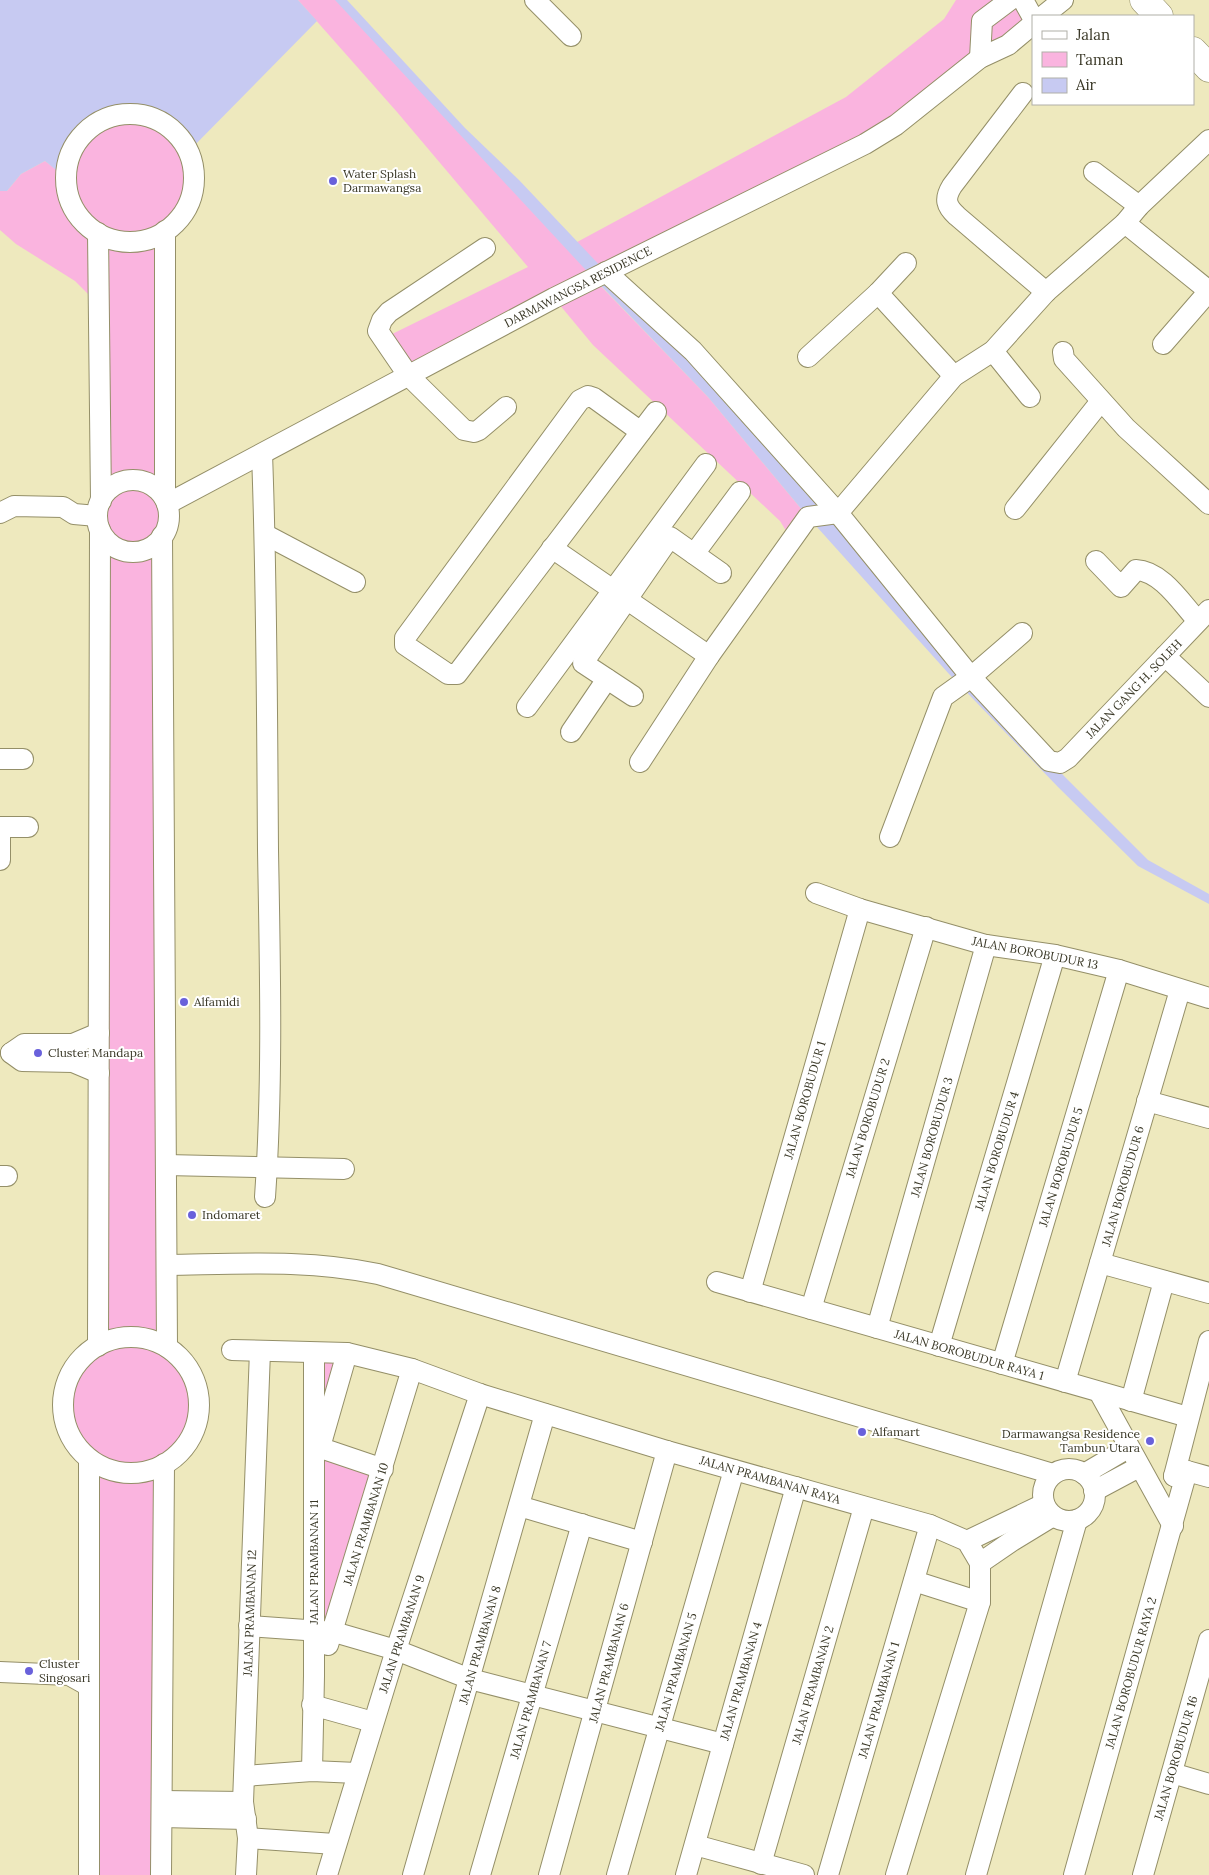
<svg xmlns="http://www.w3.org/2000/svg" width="1209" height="1875" font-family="Lora,serif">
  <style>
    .green { fill: #fab4df }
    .water { fill: #c7caf2 }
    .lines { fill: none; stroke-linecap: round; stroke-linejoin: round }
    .street-casing { stroke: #948f68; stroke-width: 22 }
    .secondary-casing { stroke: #948f68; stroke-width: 29 }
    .street { stroke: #fff; stroke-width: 20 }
    .secondary { stroke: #fff; stroke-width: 28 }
    .poi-dot { fill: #6961db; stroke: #fff; stroke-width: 2 }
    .labels { text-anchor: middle; stroke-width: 4; stroke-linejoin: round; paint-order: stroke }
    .poi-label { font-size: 12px; fill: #393726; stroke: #fff; text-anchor: start }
    .street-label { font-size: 12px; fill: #393726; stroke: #fff }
  </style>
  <rect width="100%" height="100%" fill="#eee9be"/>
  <g class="green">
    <path d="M298 0H336L566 248 846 97 944 19 956 0H1023L1033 18 896 125 593 278 708 397 808 517 791 539 780 521 593 345 554 298 411 373 382 339 528 267 397 112Z"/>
    <path d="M132 113C197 121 214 190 165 231L169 518 167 527V1347C210 1381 209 1433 164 1465L161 1875H89L87 1685 70 1669 87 1660 89 1459C52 1422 55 1375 98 1345L100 306 75 281 16 244 0 230V191H7L21 174 45 161 66 177C70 140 94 116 132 113Z"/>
    <path d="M314 1353H347L320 1446 383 1469 334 1632 314 1676Z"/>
  </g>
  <g class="water">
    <path d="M0 0H298L317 21 189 151C154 89 73 108 66 178L45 161 21 174 7 191H0Z"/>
    <path d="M335 0H347L465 128 519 180 606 272 693 351 971 677 1065 777 1148 860 1209 894V904L1138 866 1058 787 949 674 808 517 708 397 583 267Z"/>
  </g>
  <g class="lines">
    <defs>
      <g id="street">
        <path d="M535 0 571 36"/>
        <path d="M1023 0 1033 18"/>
        <path d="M1043 16 1063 0"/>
        <path d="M980 58 982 21 1010 0"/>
        <path d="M1023 93 952 186C944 199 946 206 957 216L1046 292"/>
        <circle cx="130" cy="178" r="64"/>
        <path d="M1094 172 1139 206"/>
        <path d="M1125 223 1209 291"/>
        <path d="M98 233 101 501"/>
        <path d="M485 248 389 312 382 320 378 331 408 375 464 430 474 432 479 430 506 407"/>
        <path d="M606 272 693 351 838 513 971 677 1049 761 1060 763 1068 758 1209 610"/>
        <path d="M878 293 954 376"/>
        <path d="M1163 344 1209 291"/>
        <path d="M993 351 1030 397"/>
        <path d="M1063 352 1064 359 1126 428 1209 504"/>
        <path d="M808 357 878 293 906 263"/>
        <path d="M641 432 594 398 588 396 580 400 405 638V645L448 674H457L656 412"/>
        <path d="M262 454C267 586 267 718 268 850 270 966 273 1081 265 1197"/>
        <circle cx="133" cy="516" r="36"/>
        <path d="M165 499V231"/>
        <path d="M167 504 554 298 865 144 896 125 980 58 1008 45 1033 24"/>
        <path d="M1015 509 1101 401"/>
        <path d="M0 513 14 506 63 507 74 514 97 516"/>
        <path d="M266 535 355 582"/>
        <path d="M162 536 167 1347"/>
        <path d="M552 548 709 656"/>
        <path d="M694 554 740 492"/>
        <path d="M1096 561 1121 587 1136 570C1162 571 1182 604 1198 621"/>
        <path d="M1165 656 1209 697"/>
        <path d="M633 696 583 663 670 537 721 573"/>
        <path d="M527 707 706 464"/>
        <path d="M571 732 607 679"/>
        <path d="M0 759H23"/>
        <path d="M640 762 709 656 808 517 838 513 954 376 993 351 1046 292 1125 223 1139 206 1209 140"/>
        <path d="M0 827H28"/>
        <path d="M890 837 943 697 971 677 1022 633"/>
        <path d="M0 860V827"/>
        <path d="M816 893 860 909 986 945 1055 955 1119 970 1209 998"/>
        <path d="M11 1053 24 1044H73L99 1033"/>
        <path d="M11 1053 22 1061 73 1062 99 1073"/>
        <path d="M1147 1101 1209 1118"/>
        <path d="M166 1165 344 1169"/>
        <path d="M0 1176H7"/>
        <path d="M1100 1263 1209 1293"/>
        <path d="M167 1265C238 1264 309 1259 378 1274L1053 1474"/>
        <path d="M717 1282 1188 1417"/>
        <path d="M750 1292 860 909"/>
        <path d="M811 1309 926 927"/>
        <path d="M877 1328 986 945"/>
        <circle cx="131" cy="1405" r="68"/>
        <path d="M98 1346 100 530"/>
        <path d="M939 1346 1055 955"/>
        <path d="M232 1350 347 1353 412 1369 480 1394 667 1451 930 1525 967 1541 980 1563V1602L896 1875"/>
        <path d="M1002 1364 1119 970"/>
        <path d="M1065 1382 1180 990"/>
        <path d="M1099 1392 1173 1526"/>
        <path d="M1131 1401 1164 1281"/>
        <path d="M322 1440 347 1353"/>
        <path d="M315 1446 383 1469"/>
        <path d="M89 1459V1875"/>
        <circle cx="1069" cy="1495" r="26"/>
        <path d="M1084 1474 1128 1448"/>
        <path d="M1174 1476 1209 1341"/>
        <path d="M1174 1476 1187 1471 1209 1477"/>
        <path d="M1094 1491 1139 1467"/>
        <path d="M519 1506 642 1542"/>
        <path d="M967 1541 1044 1504"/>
        <path d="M980 1563 1012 1541 1053 1516"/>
        <path d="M914 1581 980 1602"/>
        <path d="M249 1626 334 1632 396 1650 470 1679 723 1744"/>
        <path d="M328 1645 412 1369"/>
        <path d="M0 1672 69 1675 87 1685"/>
        <path d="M312 1705 373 1722"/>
        <path d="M312 1771 314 1676V1353"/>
        <path d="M1172 1773 1209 1784"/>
        <path d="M245 1776 312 1771 357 1773"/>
        <path d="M162 1801 243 1802"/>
        <path d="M162 1817 246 1819"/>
        <path d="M248 1838 335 1844"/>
        <path d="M695 1845 804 1875"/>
        <path d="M761 1864 864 1507"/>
        <path d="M161 1875 164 1464"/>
        <path d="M246 1875 248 1838 243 1802 260 1351"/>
        <path d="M327 1875 396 1650 480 1394"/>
        <path d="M413 1875 545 1414"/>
        <path d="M480 1875 582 1524"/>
        <path d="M549 1875 667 1451"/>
        <path d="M617 1875 734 1470"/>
        <path d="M686 1875 796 1487"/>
        <path d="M828 1875 930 1525"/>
        <path d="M976 1875 1077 1520"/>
        <path d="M1074 1875 1187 1471"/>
        <path d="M1143 1875 1209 1640"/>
      </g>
      <g id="secondary">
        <path d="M1144 0 1159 16"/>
        <path d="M1193 51 1209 68"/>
      </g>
    </defs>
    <use href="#street" class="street-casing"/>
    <use href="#secondary" class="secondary-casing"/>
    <use href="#street" class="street"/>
    <use href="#secondary" class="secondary"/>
  </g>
  <g class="poi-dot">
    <circle cx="333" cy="181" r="5"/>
    <circle cx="184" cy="1002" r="5"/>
    <circle cx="38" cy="1053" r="5"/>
    <circle cx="192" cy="1215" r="5"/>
    <circle cx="862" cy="1432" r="5"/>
    <circle cx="1150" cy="1441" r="5"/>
    <circle cx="29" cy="1671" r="5"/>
  </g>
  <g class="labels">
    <g class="poi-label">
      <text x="343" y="178">Water Splash<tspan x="343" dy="14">Darmawangsa</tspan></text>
      <text x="194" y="1006">Alfamidi</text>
      <text x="48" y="1057">Cluster Mandapa</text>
      <text x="202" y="1219">Indomaret</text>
      <text x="872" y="1436">Alfamart</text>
      <text x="1140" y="1438" text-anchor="end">Darmawangsa Residence<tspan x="1140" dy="14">Tambun Utara</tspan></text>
      <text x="39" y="1668">Cluster<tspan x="39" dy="14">Singosari</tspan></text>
    </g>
    <g class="street-label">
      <text transform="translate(578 287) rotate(-27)" y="4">DARMAWANGSA RESIDENCE</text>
      <text transform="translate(1134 689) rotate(-46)" y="4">JALAN GANG H. SOLEH</text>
      <text transform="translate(1035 953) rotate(11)" y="4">JALAN BOROBUDUR 13</text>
      <text transform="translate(805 1100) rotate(-74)" y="4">JALAN BOROBUDUR 1</text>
      <text transform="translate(868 1118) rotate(-73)" y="4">JALAN BOROBUDUR 2</text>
      <text transform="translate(932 1137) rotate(-74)" y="4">JALAN BOROBUDUR 3</text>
      <text transform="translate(997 1151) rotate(-73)" y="4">JALAN BOROBUDUR 4</text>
      <text transform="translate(1061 1167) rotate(-73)" y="4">JALAN BOROBUDUR 5</text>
      <text transform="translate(1123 1186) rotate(-74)" y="4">JALAN BOROBUDUR 6</text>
      <text transform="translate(969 1355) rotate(16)" y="4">JALAN BOROBUDUR RAYA 1</text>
      <text transform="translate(770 1480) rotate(16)" y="4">JALAN PRAMBANAN RAYA</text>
      <text transform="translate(366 1524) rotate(-73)" y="4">JALAN PRAMBANAN 10</text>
      <text transform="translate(314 1562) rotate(-90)" y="4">JALAN PRAMBANAN 11</text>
      <text transform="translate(250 1613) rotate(-88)" y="4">JALAN PRAMBANAN 12</text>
      <text transform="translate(402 1634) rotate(-72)" y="4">JALAN PRAMBANAN 9</text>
      <text transform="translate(480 1645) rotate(-74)" y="4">JALAN PRAMBANAN 8</text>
      <text transform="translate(609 1663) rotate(-75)" y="4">JALAN PRAMBANAN 6</text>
      <text transform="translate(676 1672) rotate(-74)" y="4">JALAN PRAMBANAN 5</text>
      <text transform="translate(1131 1673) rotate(-74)" y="4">JALAN BOROBUDUR RAYA 2</text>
      <text transform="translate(741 1681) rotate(-74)" y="4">JALAN PRAMBANAN 4</text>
      <text transform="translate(813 1685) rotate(-74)" y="4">JALAN PRAMBANAN 2</text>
      <text transform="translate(531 1700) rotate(-74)" y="4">JALAN PRAMBANAN 7</text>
      <text transform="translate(879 1700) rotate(-74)" y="4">JALAN PRAMBANAN 1</text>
      <text transform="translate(1176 1758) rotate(-74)" y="4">JALAN BOROBUDUR 16</text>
    </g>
  </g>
  <rect x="1032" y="15" width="162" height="90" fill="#ffffff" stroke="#b0afa8"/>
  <rect x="1042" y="31" width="25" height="8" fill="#ffffff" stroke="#b0afa8"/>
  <text x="1076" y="40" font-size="15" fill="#393726">Jalan</text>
  <rect x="1042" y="52" width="25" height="15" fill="#fab4df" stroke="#b0afa8"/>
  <text x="1076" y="65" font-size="15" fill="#393726">Taman</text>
  <rect x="1042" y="78" width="25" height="15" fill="#c7caf2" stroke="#b0afa8"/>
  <text x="1076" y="90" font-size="15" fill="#393726">Air</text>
</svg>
